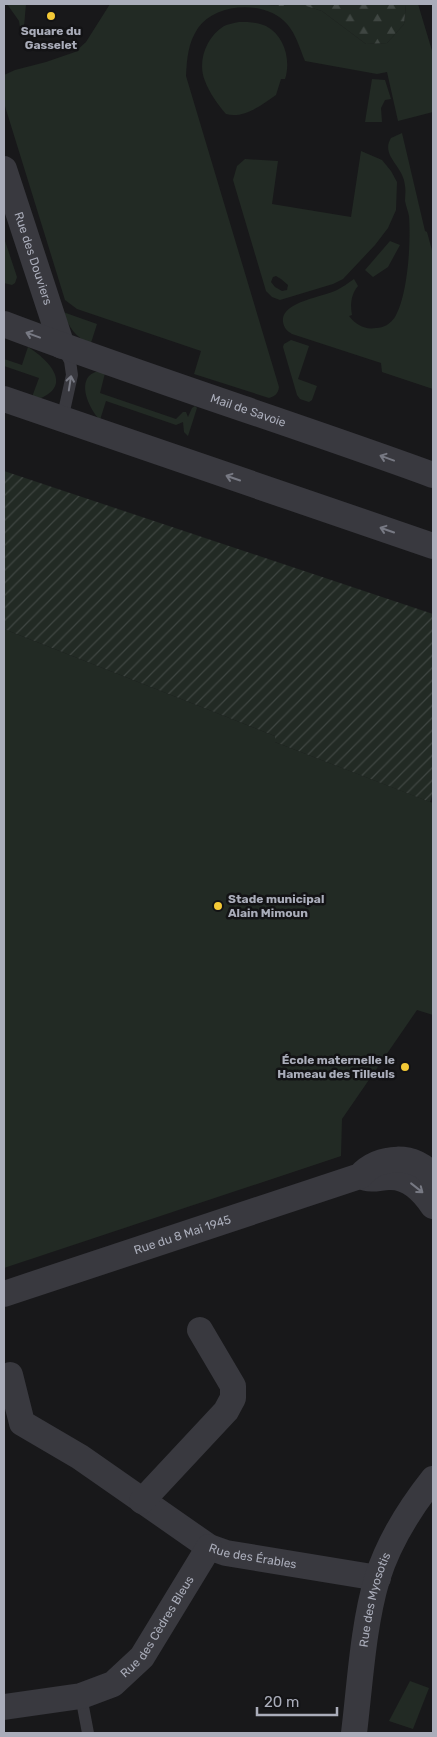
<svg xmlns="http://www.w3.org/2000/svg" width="437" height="1737" font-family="Rubik,sans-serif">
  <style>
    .green { fill: #222a24; fill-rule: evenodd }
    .forest { fill: url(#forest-firs) }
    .garden { fill: url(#garden-furrows) }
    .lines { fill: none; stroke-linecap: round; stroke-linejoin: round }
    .service { stroke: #39393f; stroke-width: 12 }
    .minor { stroke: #39393f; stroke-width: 26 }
    .oneway { stroke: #777983 }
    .poi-dot { fill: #f4c936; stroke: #131315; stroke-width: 2 }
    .labels { text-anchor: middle; stroke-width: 5; stroke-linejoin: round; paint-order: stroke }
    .poi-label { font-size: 12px; font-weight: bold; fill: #aaadba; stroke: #131315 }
    .street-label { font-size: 12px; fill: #aaadba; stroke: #131315 }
  </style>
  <defs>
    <pattern id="forest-firs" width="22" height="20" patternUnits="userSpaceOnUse" patternTransform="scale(1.25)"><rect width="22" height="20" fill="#222a24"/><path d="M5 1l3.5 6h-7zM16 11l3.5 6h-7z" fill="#3f4642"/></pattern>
    <pattern id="garden-furrows" width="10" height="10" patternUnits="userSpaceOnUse" patternTransform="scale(1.25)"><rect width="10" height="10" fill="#222a24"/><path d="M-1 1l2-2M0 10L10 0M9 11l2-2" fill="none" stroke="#3f4642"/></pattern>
  </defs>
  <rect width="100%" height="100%" fill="#18181a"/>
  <g class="green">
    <path d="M7 4H26L24 27H20L19 21Z"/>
    <path d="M110 4H258L279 6H306L322 11 366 44 387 43 404 24 406 4H418L433 54V112L398 121 387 72 377 74 305 61C300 49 296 34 287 24 266 0 216 2 198 28 188 43 187 58 186 76L279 387C278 394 275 396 269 398L194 374 201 351 77 309 65 300 4 103V75L15 70 46 62 75 52 86 42Z"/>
    <path d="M239 22C248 22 258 22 266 26 285 36 291 61 285 79H281L276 95C262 105 243 119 226 114 218 105 209 92 205 81 197 62 206 37 224 26 228 24 234 23 239 22Z"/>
    <path d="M372 79 385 80 391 99 385 100 381 108 382 122H365Z"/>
    <path d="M402 133 425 231 427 232 433 254V389L382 372 381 363 292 334C287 331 284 328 283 322 280 302 323 297 337 290 343 287 348 283 354 279L358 286C351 294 350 305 352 315L349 316C356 325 365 330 376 328 384 328 390 324 395 317 408 295 411 242 409 216 408 211 406 206 405 201 405 196 406 191 405 186 404 166 380 156 391 138Z"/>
    <path d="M361 151 382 160 391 171 397 182 396 210 388 228 375 245 343 279 333 284 280 300 272 297 266 291 233 180 237 166 245 159 278 161 272 204 351 217ZM276 276 281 279 288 285 287 290 282 291 275 287 271 282 273 277Z"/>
    <path d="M4 238 17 277 15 283 12 285 4 283Z"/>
    <path d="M390 241 400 245 388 267 373 277 365 270Z"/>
    <path d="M63 312 97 324 91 343C75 338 69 327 63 312Z"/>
    <path d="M291 340 309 346 298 379 317 386 312 400 309 402 300 399 297 395 283 347 284 344Z"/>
    <path d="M28 347C46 358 74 384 41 398L32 397 39 378 4 366V359L22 365Z"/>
    <path d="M99 371 105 373 100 393 176 419 183 412H186L188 417 192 408 195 406 197 408 188 436 184 432 183 422 176 425 106 401 100 420C88 408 74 376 99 371Z"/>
    <path d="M4 629 275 736V742L433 803V1015L417 1010 342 1119 341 1156 4 1268Z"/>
    <path d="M410 1681 429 1688 413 1729 389 1721Z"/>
  </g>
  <path class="forest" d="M258 4H406L404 24 387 43 366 44 322 11 306 6H279Z"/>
  <path class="garden" d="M4 471 433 614V793L430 802 275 742V736L4 629Z"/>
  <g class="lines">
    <g class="service">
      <path d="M62 420 72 375 70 361 63 348"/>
      <path d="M81 1696 88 1733"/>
    </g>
    <g class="minor">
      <path id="s1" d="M4 169 62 346"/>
      <path id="s2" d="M4 324C146 378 291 423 433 475"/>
      <path d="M4 399 433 546"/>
      <path d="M366 1178C374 1180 381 1177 389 1177 409 1176 423 1191 433 1206"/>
      <path id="s3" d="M4 1294 360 1176C378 1155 417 1153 433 1177"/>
      <path id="s4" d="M10 1375 22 1423 80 1457 209 1547 226 1553 378 1578"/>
      <path d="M142 1501 226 1411 233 1398V1386L200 1330"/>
      <path id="s5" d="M4 1707 81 1696 113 1684 142 1657 209 1547"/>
      <path id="s6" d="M354 1733C360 1684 363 1626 377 1579 388 1544 410 1508 433 1479"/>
    </g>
  </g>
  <defs><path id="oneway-shaft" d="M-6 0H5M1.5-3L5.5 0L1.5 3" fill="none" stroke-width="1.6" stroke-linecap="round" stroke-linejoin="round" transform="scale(1.25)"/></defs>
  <g class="oneway">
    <use href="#oneway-shaft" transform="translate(33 335) rotate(-160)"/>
    <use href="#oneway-shaft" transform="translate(70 383) rotate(-81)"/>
    <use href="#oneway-shaft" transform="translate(387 458) rotate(-160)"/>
    <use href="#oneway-shaft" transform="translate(233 478) rotate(-161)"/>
    <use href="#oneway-shaft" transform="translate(387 530) rotate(-161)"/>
    <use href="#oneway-shaft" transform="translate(417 1188) rotate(38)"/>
  </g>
  <g class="poi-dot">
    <circle cx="51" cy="16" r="5"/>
    <circle cx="218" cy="906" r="5"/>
    <circle cx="405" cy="1067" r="5"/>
  </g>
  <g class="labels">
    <g class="poi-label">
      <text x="51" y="35">Square du<tspan x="51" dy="14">Gasselet</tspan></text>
      <text x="228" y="903" text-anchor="start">Stade municipal<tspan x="228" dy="14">Alain Mimoun</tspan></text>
      <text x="395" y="1064" text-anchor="end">École maternelle le<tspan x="395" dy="14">Hameau des Tilleuls</tspan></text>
    </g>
    <g class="street-label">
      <text dy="4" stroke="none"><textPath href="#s1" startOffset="94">Rue des Douviers</textPath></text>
      <text dy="4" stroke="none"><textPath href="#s2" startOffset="259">Mail de Savoie</textPath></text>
      <text dy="4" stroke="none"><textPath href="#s3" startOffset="188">Rue du 8 Mai 1945</textPath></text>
      <text dy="4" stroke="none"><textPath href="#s4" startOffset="319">Rue des Érables</textPath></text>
      <text dy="4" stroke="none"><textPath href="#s6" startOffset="135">Rue des Myosotis</textPath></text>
      <text dy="4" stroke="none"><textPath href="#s5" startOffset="185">Rue des Cèdres Bleus</textPath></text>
    </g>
  </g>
  <rect width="437" height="1737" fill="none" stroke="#aaadba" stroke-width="10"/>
  <path d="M257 1707v8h80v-8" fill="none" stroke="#aaadba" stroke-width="2.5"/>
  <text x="264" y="1707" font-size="15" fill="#aaadba" stroke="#131315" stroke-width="4" paint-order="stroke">20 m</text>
</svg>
